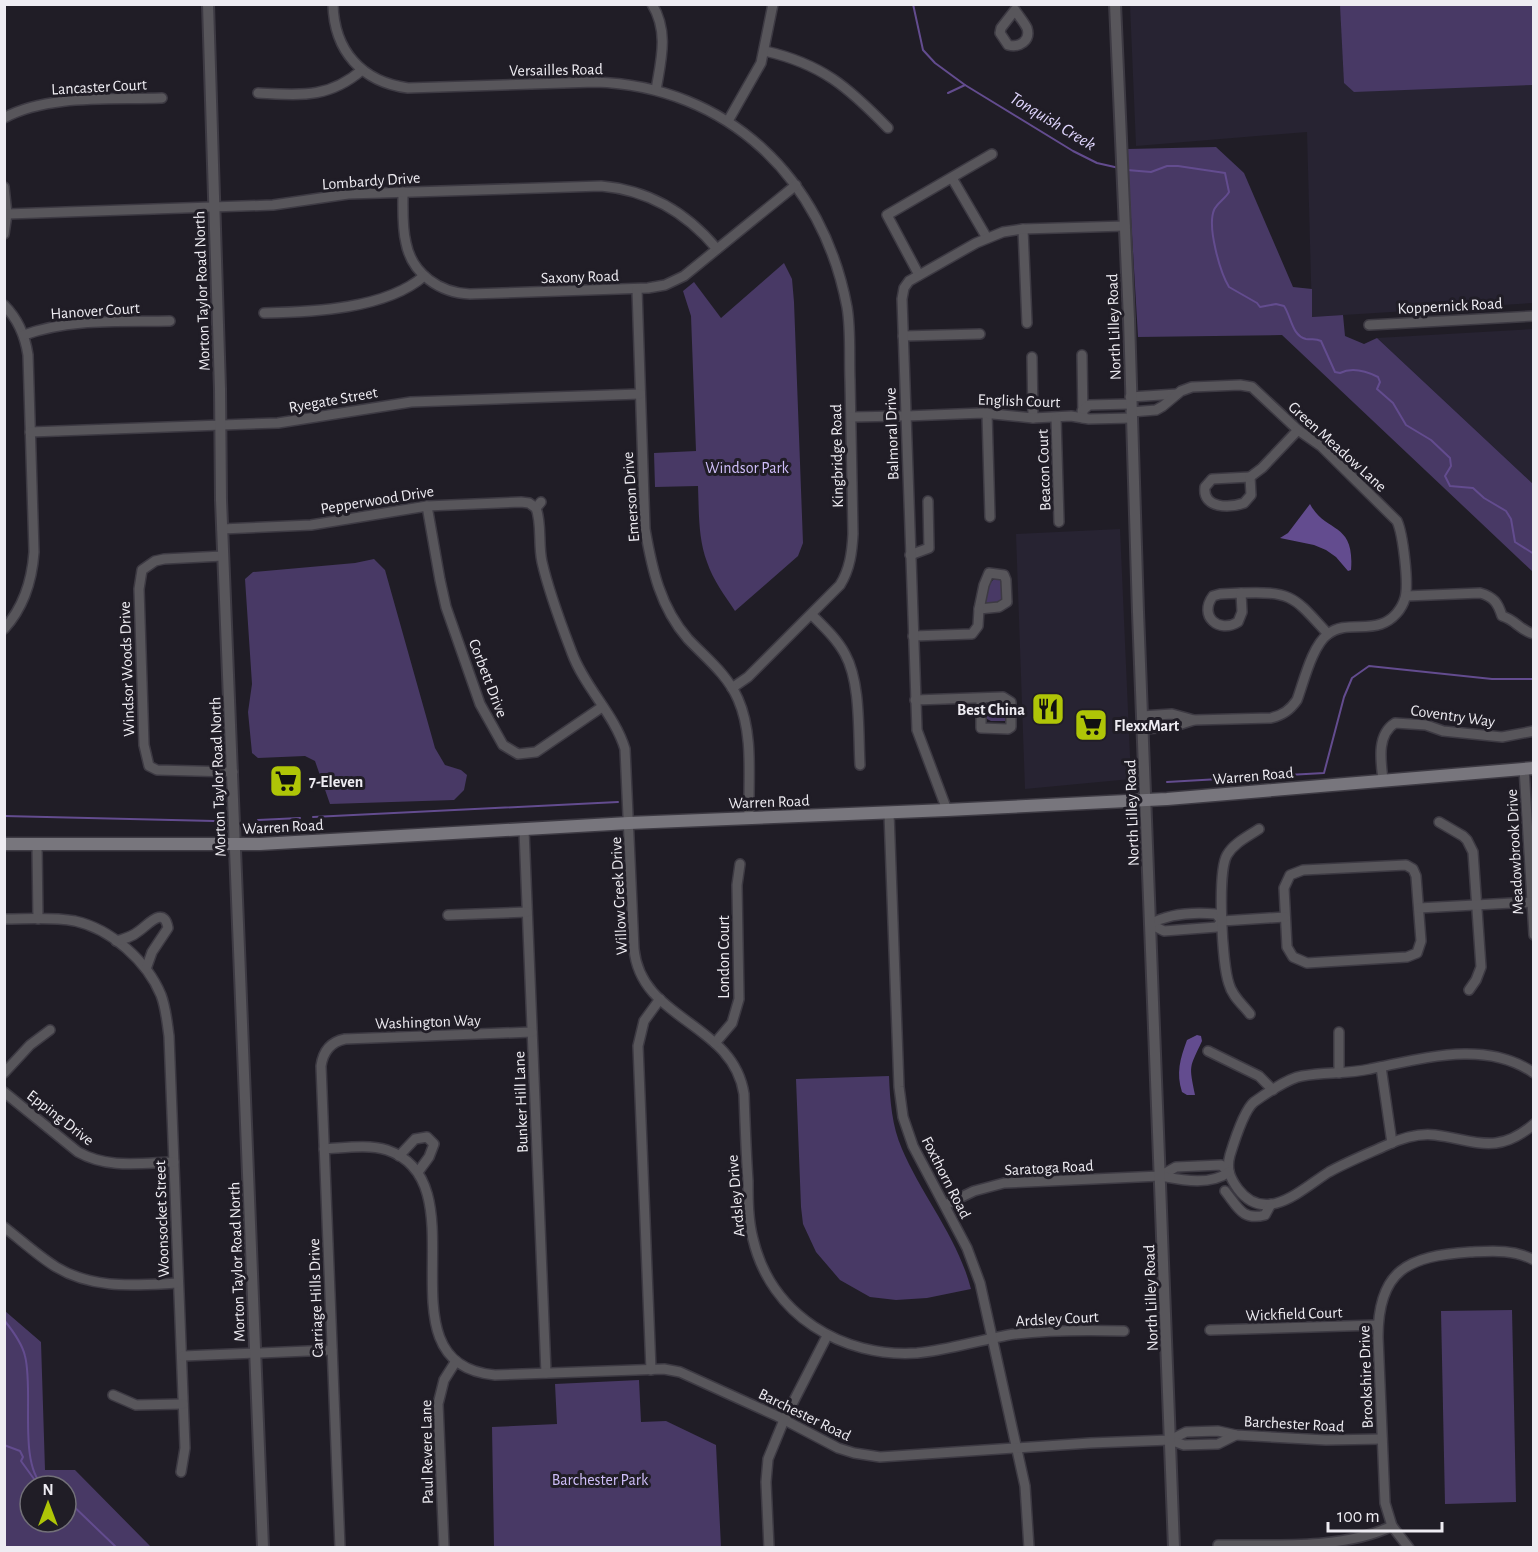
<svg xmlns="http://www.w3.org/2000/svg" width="1538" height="1552" font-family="'Alegreya Sans',sans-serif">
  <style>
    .built { fill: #272332 }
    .green { fill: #483965; fill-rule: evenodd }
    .water { fill: #634c8f }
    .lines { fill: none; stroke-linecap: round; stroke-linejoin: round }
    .stream { stroke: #634c8f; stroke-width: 2 }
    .minor-casing { stroke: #3d3a43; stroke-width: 12 }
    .tertiary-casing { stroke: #3d3a43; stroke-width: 14 }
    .secondary-casing { stroke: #3d3a43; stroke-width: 15 }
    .minor { stroke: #58565b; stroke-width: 9 }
    .tertiary { stroke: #58565b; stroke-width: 10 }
    .secondary { stroke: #78767d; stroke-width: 12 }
    .labels { text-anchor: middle; stroke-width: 6; stroke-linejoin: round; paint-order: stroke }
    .street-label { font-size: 16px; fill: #eeecf2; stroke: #201d26 }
    .park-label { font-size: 16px; fill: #cfbef9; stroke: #201d26 }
    .poi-label { font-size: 16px; font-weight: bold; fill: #eeecf2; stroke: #201d26; text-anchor: start }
    .water-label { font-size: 18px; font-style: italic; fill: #dfd5fd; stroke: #201d26 }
  </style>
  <rect width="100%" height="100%" fill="#201d26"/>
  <g class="built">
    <path d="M1130 5H1533V303L1312 317 1307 132 1136 146Z"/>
    <path d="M1533 329V484L1377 338Z"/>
    <path d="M1120 529 1131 779 1025 789 1016 534Z"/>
  </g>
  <g class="green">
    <path d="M1340 5H1533V85L1354 92 1344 83Z"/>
    <path d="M1216 147 1244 173 1293 287 1312 289V317L1343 315 1345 336 1364 344 1377 338 1533 484V572L1282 335 1138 337 1127 149Z"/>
    <path d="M784 263 792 279 794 302 803 543 798 556 735 611C725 596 713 580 707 562 698 538 699 511 698 486L655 487 654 453 696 451 691 316 683 291 694 282 721 318Z"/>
    <path d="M374 559 385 570 435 748 445 765 461 770 467 775 464 790 454 800 330 804 315 761 305 756 258 758 252 753 248 712 252 684 245 579 253 572 355 563Z"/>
    <path d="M999 577 1003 581 1004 596 1001 603 987 604 984 599C988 590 989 579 999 577Z"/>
    <path d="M990 702H1003L1006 704 1007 716 1005 721H991L987 719 986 705Z"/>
    <path d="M889 1076C890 1101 892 1126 902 1149 922 1196 958 1238 971 1289L927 1298 896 1300 870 1297 840 1280 816 1252 803 1224 801 1207 796 1079Z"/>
    <path d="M1512 1310 1516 1502 1445 1504 1441 1311Z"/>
    <path d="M5 1311 41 1342 45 1470H75L151 1547H5ZM30 1486H66V1522H30Z"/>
    <path d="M639 1380 641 1422 666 1421 716 1445 721 1547H494L492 1427 557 1424 555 1384Z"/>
  </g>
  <g class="water">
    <path d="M1310 504C1326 534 1355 521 1351 570L1348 571 1336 557 1326 550 1314 545 1280 538 1288 533Z"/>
    <path d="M1197 1035 1201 1036 1202 1041C1189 1069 1189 1064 1195 1095H1187L1182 1092C1176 1073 1180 1059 1187 1040Z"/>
  </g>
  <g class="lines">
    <g class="stream">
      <path d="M913 4 923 50 935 63 965 85 1073 151 1097 163 1119 168"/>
      <path d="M948 93 965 85"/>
      <path d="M1127 170 1151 172 1167 166H1178L1225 173 1229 192C1225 199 1217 203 1214 210 1207 227 1220 272 1229 287L1257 303 1260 307 1276 304 1284 306C1291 316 1292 336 1306 339 1312 340 1315 338 1321 341L1335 372 1340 373C1352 367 1366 371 1378 377L1380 382 1377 389 1393 403 1406 425 1431 440 1450 458 1451 466 1445 476 1450 486 1473 488 1484 498 1506 511 1511 519 1515 542 1534 554"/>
      <path d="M1167 782 1324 773 1344 697 1352 678 1369 666 1492 679H1534"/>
      <path d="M4 816 214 821"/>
      <path d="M313 817 618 802"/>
      <path d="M258 820 300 818"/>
      <path d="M218 821H221"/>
      <path d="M4 1320C13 1331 22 1343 25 1356 34 1390 18 1463 43 1486"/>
      <path d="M4 1445 20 1451 23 1457 21 1461 34 1479"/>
      <path d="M66 1499 117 1548"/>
    </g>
    <defs>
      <g id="minor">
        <path d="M333 4C334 51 362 82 408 88L595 82C728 86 823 179 847 307 851 330 849 356 850 380 851 431 852 482 853 534 852 552 850 569 840 585L748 677 732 688"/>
        <path d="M652 4C669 32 661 60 656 90"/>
        <path d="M1015 10C1018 15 1024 22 1027 28 1031 41 1019 48 1008 45L1000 33 1001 28Z"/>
        <path d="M765 51C822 64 848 87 888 128"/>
        <path d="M258 93C300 95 328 99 362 70"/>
        <path d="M4 118C48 94 113 100 162 98"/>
        <path d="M728 121 761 63 773 4"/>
        <path d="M952 178 987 238"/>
        <path d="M4 187 7 214 4 234"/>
        <path d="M403 192C403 209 402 227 406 243 412 274 440 293 470 294L648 288 665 285 684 276 796 185"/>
        <path d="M7 214 273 205 348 194 601 186C648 190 687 213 717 249"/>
        <path d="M1023 229 1027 323"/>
        <path d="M919 275 887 215 992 154"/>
        <path d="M637 289 645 529C652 569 660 607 688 639 706 658 727 674 738 699 754 735 748 780 749 818"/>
        <path d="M4 305C18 319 25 335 28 355L34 552C32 581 24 607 4 629"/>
        <path d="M264 313C313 312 386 309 424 276"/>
        <path d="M1369 325 1534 316"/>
        <path d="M24 335C71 318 121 322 170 321"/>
        <path d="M903 336 980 334"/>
        <path d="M1082 355 1083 418"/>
        <path d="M1032 357 1033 418"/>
        <path d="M1130 397 1177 394"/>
        <path d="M1082 411 1089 405 1130 404"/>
        <path d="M1131 412 1156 410 1163 406 1181 391 1192 387 1240 385 1252 387 1298 430 1321 446 1397 521C1403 534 1409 584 1405 598 1402 609 1393 620 1381 624 1364 630 1343 622 1328 634 1312 646 1304 681 1297 700 1290 710 1283 715 1271 718L1194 720 1172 714 1142 716"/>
        <path d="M987 413 990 517"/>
        <path d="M906 416 983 413 1033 418 1071 416 1089 419 1131 418"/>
        <path d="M851 417 901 416"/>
        <path d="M1056 418 1059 522"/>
        <path d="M30 432 278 423 411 402 640 394"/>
        <path d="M1250 477 1251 495 1244 503C1230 508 1202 509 1205 487L1212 479Z"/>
        <path d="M1250 477 1262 468 1298 430"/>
        <path d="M541 502 536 508C542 524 538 544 542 562 549 593 561 624 572 653 585 688 615 715 625 749L634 949C641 1021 733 1022 744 1094 745 1123 746 1152 748 1181 748 1200 748 1220 753 1239 771 1315 842 1358 917 1353 950 1350 982 1339 1015 1334 1051 1330 1088 1330 1124 1331"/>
        <path d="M427 506 440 580 446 607 480 704 503 745 518 754 536 752 602 707"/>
        <path d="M222 529 311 525 427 506 521 502 529 503 536 508"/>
        <path d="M910 555 929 548 928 501"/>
        <path d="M223 556 164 559 155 561 142 570 139 589 144 745 149 766 157 770 233 772"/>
        <path d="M989 573 1004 575 1006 580 1007 602 999 607 979 609 984 585Z"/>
        <path d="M1241 593 1242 612 1238 622C1219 634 1198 616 1213 596L1220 594Z"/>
        <path d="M1241 593C1293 591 1294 597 1328 634"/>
        <path d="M1406 596 1480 593C1494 597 1498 603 1502 616 1516 620 1519 630 1534 634"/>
        <path d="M812 615C824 627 837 639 845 654 861 683 858 732 860 765"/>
        <path d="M913 636 972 634 978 626 979 609"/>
        <path d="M915 700 1003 697 1011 702V727L1008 729 981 728V698"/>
        <path d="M1143 729 1172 727 1194 720"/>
        <path d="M1524 768 1534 935"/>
        <path d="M1383 780C1381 762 1376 735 1395 723L1426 725 1443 731 1502 737 1534 731"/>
        <path d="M947 810 917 730 902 299 904 288 909 281 976 243 1003 232 1023 229 1125 226"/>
        <path d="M889 813 899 1087 903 1117 913 1146 967 1248 980 1283 1025 1486 1029 1548"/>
        <path d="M1439 822 1463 836 1467 840 1473 852 1481 967 1476 980 1469 990"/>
        <path d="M524 830 546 1373"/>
        <path d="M37 845 38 919"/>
        <path d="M1406 865 1413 869 1416 876 1421 941 1417 953 1407 957 1307 963 1293 957 1287 947 1284 888 1290 875 1303 870Z"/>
        <path d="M1419 908 1532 902"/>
        <path d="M448 915 527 912"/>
        <path d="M4 919C28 919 52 917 75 921 111 929 147 961 161 995 166 1008 167 1022 169 1036L185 1448 181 1472"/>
        <path d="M1150 924 1164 931 1217 927 1222 921 1285 917"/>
        <path d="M1150 924C1170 913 1194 912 1216 914L1222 921"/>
        <path d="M116 941C124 939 132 937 139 931 148 925 164 905 168 928L152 952 146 969"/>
        <path d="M1250 1014C1243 1005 1232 996 1229 984 1222 964 1217 872 1227 855 1234 843 1247 837 1259 829"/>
        <path d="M1339 1032V1073"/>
        <path d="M715 1043 732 1023 739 999 737 885 740 864"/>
        <path d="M1208 1051 1259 1076 1273 1090"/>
        <path d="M1381 1067 1392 1143"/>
        <path d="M4 1073 30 1045 50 1030"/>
        <path d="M1534 1073C1485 1039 1422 1059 1370 1069 1347 1074 1325 1072 1302 1076 1289 1078 1265 1094 1254 1102 1244 1110 1234 1142 1230 1155 1226 1169 1230 1178 1238 1189 1266 1226 1303 1188 1329 1172 1347 1162 1367 1154 1387 1145 1402 1138 1418 1133 1435 1135 1475 1140 1497 1156 1534 1124"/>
        <path d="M4 1092 78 1152C108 1169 141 1163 174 1162"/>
        <path d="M324 1149C344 1148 368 1144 387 1150 485 1183 374 1365 495 1375L664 1369 680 1372 777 1416 838 1448 854 1453 880 1457 1090 1443 1170 1440 1186 1432 1218 1431 1236 1435 1326 1440 1382 1439"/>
        <path d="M399 1156 415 1139 427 1137 434 1144 429 1157 418 1172"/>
        <path d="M1160 1176 1176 1167 1221 1165 1229 1172"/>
        <path d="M1225 1191C1238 1207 1242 1221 1265 1215L1271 1204"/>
        <path d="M945 1205 974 1191 1004 1183 1160 1176C1182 1180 1210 1186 1229 1172"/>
        <path d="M4 1227C21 1240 38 1256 56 1267 94 1290 136 1285 178 1283"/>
        <path d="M1210 1330 1378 1325"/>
        <path d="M183 1356 332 1350"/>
        <path d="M651 1370 638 1046 644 1021 660 999"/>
        <path d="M113 1395 136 1405 183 1404"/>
        <path d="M1170 1440 1184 1445 1218 1444 1236 1435"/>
        <path d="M1218 1545C1272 1544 1343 1550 1392 1526"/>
        <path d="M340 1548 321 1066C323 1052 330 1042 345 1039L532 1032"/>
        <path d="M444 1548 438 1404 444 1380 456 1361"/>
        <path d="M769 1548 766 1482 768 1459 784 1420 827 1336"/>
        <path d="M1409 1548 1392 1526 1385 1503 1378 1337C1378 1270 1408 1256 1470 1252 1492 1251 1513 1249 1534 1260"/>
      </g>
      <g id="tertiary">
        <path d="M208 4 220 389 221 500 263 1548"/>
        <path d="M1115 4 1129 319 1138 612 1174 1548"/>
      </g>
      <path id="secondary" d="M4 844H260L629 823 947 810 1167 799 1534 768"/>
    </defs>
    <use href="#minor" class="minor-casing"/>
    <use href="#tertiary" class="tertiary-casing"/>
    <use href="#secondary" class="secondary-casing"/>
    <use href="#minor" class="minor"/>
    <use href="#tertiary" class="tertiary"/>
    <use href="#secondary" class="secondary"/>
  </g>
  <defs>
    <symbol id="restaurant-square" viewBox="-11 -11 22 22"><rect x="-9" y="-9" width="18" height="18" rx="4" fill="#afc507" stroke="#201d26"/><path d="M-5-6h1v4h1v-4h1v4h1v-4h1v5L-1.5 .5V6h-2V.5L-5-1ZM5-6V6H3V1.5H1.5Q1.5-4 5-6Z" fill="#111"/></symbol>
    <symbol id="supermarket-square" viewBox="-11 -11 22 22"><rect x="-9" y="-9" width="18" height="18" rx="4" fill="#afc507" stroke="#201d26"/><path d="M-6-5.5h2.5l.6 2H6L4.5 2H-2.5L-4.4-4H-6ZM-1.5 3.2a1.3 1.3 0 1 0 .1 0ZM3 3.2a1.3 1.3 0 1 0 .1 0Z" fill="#111"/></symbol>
  </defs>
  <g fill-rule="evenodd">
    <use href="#restaurant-square" x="1029" y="690" width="38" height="38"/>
    <use href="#supermarket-square" x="1072" y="706" width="38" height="38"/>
    <use href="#supermarket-square" x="267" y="762" width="38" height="38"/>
  </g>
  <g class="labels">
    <g class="street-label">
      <text transform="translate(556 69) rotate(-1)" y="6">Versailles Road</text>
      <text transform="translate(99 86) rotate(-3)" y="6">Lancaster Court</text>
      <text transform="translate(371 180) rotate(-4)" y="6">Lombardy Drive</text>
      <text transform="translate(580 276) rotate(-2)" y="6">Saxony Road</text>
      <text transform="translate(201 291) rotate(-92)" y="6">Morton Taylor Road North</text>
      <text transform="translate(1450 305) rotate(-3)" y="6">Koppernick Road</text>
      <text transform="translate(95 310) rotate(-4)" y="6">Hanover Court</text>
      <text transform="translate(1113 327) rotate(-92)" y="6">North Lilley Road</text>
      <text transform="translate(333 399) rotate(-10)" y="6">Ryegate Street</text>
      <text transform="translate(1019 400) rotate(2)" y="6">English Court</text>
      <text transform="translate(891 434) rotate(-92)" y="6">Balmoral Drive</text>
      <text transform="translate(1338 446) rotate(42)" y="6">Green Meadow Lane</text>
      <text transform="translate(836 456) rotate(-91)" y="6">Kingbridge Road</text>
      <text transform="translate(1043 470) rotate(-92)" y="6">Beacon Court</text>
      <text transform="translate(630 497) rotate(-94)" y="6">Emerson Drive</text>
      <text transform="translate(377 499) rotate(-9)" y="6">Pepperwood Drive</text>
      <text transform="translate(126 669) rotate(-92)" y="6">Windsor Woods Drive</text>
      <text transform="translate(489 678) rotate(69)" y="6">Corbett Drive</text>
      <text transform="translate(1453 715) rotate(8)" y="6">Coventry Way</text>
      <text transform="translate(1253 775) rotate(-5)" y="6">Warren Road</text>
      <text transform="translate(217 777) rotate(-92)" y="6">Morton Taylor Road North</text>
      <text transform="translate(769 801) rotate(-2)" y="6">Warren Road</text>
      <text transform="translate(1131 813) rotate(-92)" y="6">North Lilley Road</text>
      <text transform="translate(283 826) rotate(-3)" y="6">Warren Road</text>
      <text transform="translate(1514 852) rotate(-93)" y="6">Meadowbrook Drive</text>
      <text transform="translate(618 896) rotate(-93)" y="6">Willow Creek Drive</text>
      <text transform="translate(723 957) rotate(-90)" y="6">London Court</text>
      <text transform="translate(428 1021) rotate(-2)" y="6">Washington Way</text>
      <text transform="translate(520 1102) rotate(-92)" y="6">Bunker Hill Lane</text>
      <text transform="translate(61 1117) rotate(38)" y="6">Epping Drive</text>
      <text transform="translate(1049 1167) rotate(-3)" y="6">Saratoga Road</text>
      <text transform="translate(947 1177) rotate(63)" y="6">Foxthorn Road</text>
      <text transform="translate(735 1196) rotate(-95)" y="6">Ardsley Drive</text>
      <text transform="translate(161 1219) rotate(-92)" y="6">Woonsocket Street</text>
      <text transform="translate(236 1262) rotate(-92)" y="6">Morton Taylor Road North</text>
      <text transform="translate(315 1298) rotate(-92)" y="6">Carriage Hills Drive</text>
      <text transform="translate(1150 1298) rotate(-92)" y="6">North Lilley Road</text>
      <text transform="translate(1294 1313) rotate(-2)" y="6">Wickfield Court</text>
      <text transform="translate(1057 1318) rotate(-3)" y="6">Ardsley Court</text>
      <text transform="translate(1365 1377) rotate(-92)" y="6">Brookshire Drive</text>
      <text transform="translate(805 1414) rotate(26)" y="6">Barchester Road</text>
      <text transform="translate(1294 1423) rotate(3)" y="6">Barchester Road</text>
      <text transform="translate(426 1452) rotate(-91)" y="6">Paul Revere Lane</text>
    </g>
    <g class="park-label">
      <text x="747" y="473">Windsor Park</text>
      <text x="600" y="1485">Barchester Park</text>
    </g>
    <g class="poi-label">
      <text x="1025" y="715" text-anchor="end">Best China</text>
      <text x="1114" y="731">FlexxMart</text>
      <text x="309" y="787">7-Eleven</text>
    </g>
    <g class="water-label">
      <text transform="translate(1053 121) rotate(31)" y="6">Tonquish Creek</text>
    </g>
  </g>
  <rect width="1538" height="1552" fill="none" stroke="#eeecf2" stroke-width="12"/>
  <g transform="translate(48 1504)"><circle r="28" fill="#201d26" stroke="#727078" stroke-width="1.5"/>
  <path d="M0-4.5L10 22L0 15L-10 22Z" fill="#afc507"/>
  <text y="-9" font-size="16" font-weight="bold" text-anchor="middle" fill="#eeecf2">N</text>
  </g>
  <path d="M1328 1522v9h114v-9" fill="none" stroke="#eeecf2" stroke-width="3"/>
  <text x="1337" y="1522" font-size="18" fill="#eeecf2" stroke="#201d26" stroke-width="4.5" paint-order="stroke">100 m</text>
</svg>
